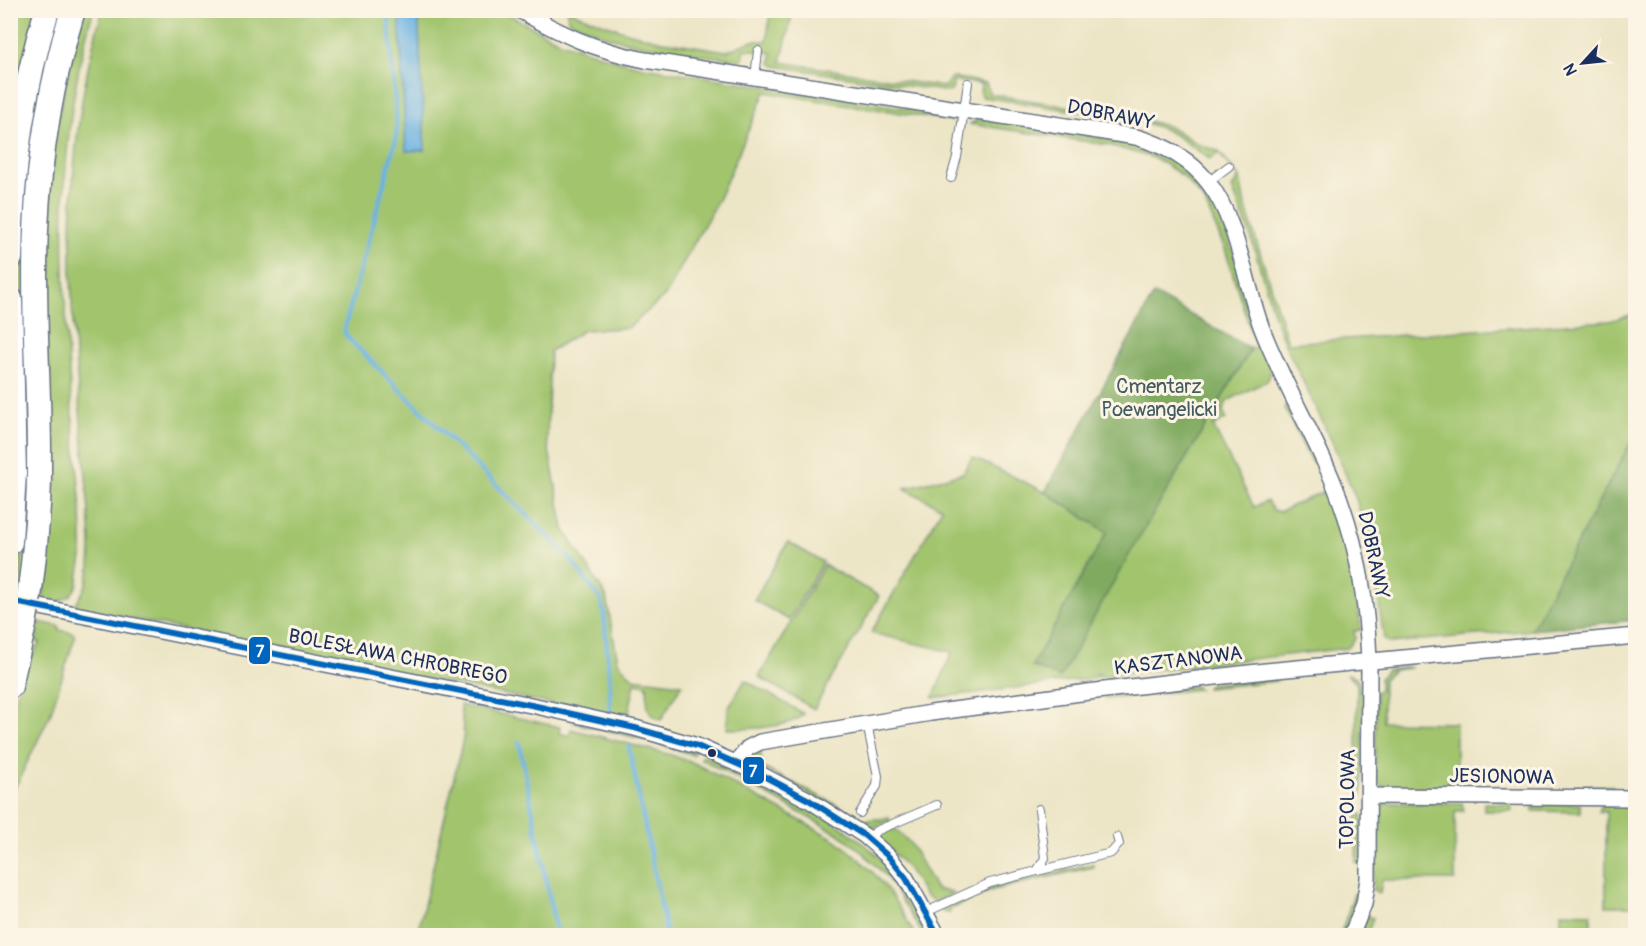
<svg xmlns="http://www.w3.org/2000/svg" width="1646" height="946" font-family="Pangolin,sans-serif">
  <style>
    .green { fill: #a1c46d; stroke: #5e7a66; stroke-width: 1.5; fill-rule: evenodd }
    .forest { fill: #80aa60; stroke: #4e6c5f; stroke-width: 1.5 }
    .water { fill: #6ab2e1; stroke: #4270a0; stroke-width: 1.5 }
    .lines { fill: none; stroke-linecap: round; stroke-linejoin: round }
    .stream { stroke: #6ab2e1; stroke-width: 4.5 }
    .lane-casing { stroke: #646f82; stroke-width: 10 }
    .street-casing { stroke: #646f82; stroke-width: 18 }
    .primary-casing { stroke: #646f82; stroke-width: 27 }
    .lane { stroke: #fff; stroke-width: 8 }
    .street { stroke: #fff; stroke-width: 15 }
    .primary { stroke: #fff; stroke-width: 24 }
    .primary-bridge-casing { stroke: #646f82; stroke-width: 27; stroke-linecap: butt }
    .primary-bridge { stroke: #fff; stroke-width: 24 }
    .bus-1-casing { stroke: #fcf5e5; stroke-width: 10 }
    .bus-1 { stroke: #0065bd; stroke-width: 6 }
    .bus-dot { fill: #1b2f5e; stroke: #fcf5e5; stroke-width: 2 }
    .labels { text-anchor: middle; stroke-width: 6; stroke-linejoin: round; paint-order: stroke }
    .street-label { font-size: 20px; fill: #1b2f5e; stroke: #fcf5e5 }
    .park-label { font-size: 20px; fill: #435c62; stroke: #fcf5e5 }
    .line-badge { stroke: #fcf5e5; stroke-width: 2 }
    .badge-label { font-size: 16px; text-anchor: middle; font-weight: bold; fill: #fff }
  </style>
  <rect width="100%" height="100%" fill="#fcf5e5"/>
  <filter id="ink" filterUnits="userSpaceOnUse"><feTurbulence type="fractalNoise" baseFrequency=".0167" numOctaves="2"/><feDisplacementMap in="SourceGraphic" scale="12" xChannelSelector="R" yChannelSelector="G"/><feConvolveMatrix kernelMatrix="1 2 1 2 8 2 1 2 1" color-interpolation-filters="sRGB"/></filter>
  <filter id="wash" filterUnits="userSpaceOnUse"><feTurbulence type="fractalNoise" baseFrequency=".008" numOctaves="4" result="noise"/><feDisplacementMap in="SourceGraphic" scale="24" xChannelSelector="R" yChannelSelector="G"/><feGaussianBlur stdDeviation="1.35" result="paint"/><feColorMatrix in="noise" values="0 0 0 0 0 0 0 0 0 0 0 0 0 0 0 0 0 1.4 0 .05"/><feComposite in="paint" operator="in"/></filter>
  <g filter="url(#wash)">
    <rect width="100%" height="100%" fill="#ece5c6"/>
    <g class="green">
      <path d="M11 11H38L11 135Z"/>
      <path d="M56 11H64L31 430 21 588 14 587 20 536 23 429 19 288V229L31 114Z"/>
      <path d="M82 11H93C54 142 61 276 72 412 76 460 83 509 82 557L77 586 70 596 57 603 43 600 46 576 50 575 47 557 43 556 44 288 52 143Z"/>
      <path d="M102 11H502L561 42 612 59 643 67 949 115 953 121 765 92 719 198 665 296 628 328 584 330 550 351 547 440 564 529 606 596 618 662 633 678 682 684 661 720C642 712 649 702 647 685L635 683 629 712 616 717 73 607C90 586 91 568 91 542 85 440 69 337 71 234 72 158 81 84 102 11Z"/>
      <path d="M567 11H575L574 13 627 32 662 41 727 51 752 41H767L770 11H793L781 62 944 87 952 77 986 83 990 94 1129 116 1171 127 1199 145 1218 151 1240 178 1244 201 1288 343 1609 321 1635 314V434L1531 630 1390 643 1384 639 1371 550 1356 499 1333 444 1285 344 1275 319 1251 237 1232 188 1239 178 1219 153 1210 159 1175 135 1164 129 1139 121 983 97 980 94 981 84 954 81 952 90 949 92 775 66 771 63 772 53 745 49 743 58 740 60C683 52 619 47 568 20Z"/>
      <path d="M978 119 1132 143C1180 157 1206 181 1225 228L1271 367 1270 376 1267 381 1227 401 1223 411 1226 419 1213 426 1254 507 1267 501 1273 510 1279 512 1322 492C1326 492 1327 491 1330 494 1345 509 1358 605 1361 630L1354 631 1355 639 1348 648 1173 668 1171 665H1169L1170 668 1098 677 1100 673H1097L1095 678 933 698 952 652 871 633 942 508 904 488 963 473 972 457 1045 492 1069 508 1177 473 1251 349 1256 348 1225 249 1204 200 1183 176 1157 159 1109 145 970 124ZM1133 547 1060 677 1033 667Z"/>
      <path d="M1289 404 1317 462 1313 463 1311 461 1285 409V406Z"/>
      <path d="M788 542 823 562 789 620 754 600Z"/>
      <path d="M824 565 879 596 814 709 759 677Z"/>
      <path d="M39 622 59 626V630L73 633 75 637 50 715 11 796V716L26 659 29 660 40 642 36 641Z"/>
      <path d="M1410 667 1411 668 1393 670 1383 681V722L1456 723V785H1466V788L1462 790 1392 789 1383 787 1375 777 1376 691H1380V679L1387 670Z"/>
      <path d="M1347 674 1356 677 1359 681V690L1363 691 1362 794H1357V684Z"/>
      <path d="M1271 677 1276 681 1207 688 1211 684Z"/>
      <path d="M745 680 804 714C792 728 745 729 727 729L728 709Z"/>
      <path d="M1194 686 1199 689 1106 699 1108 696Z"/>
      <path d="M460 705 560 727 559 733 569 736 571 729 671 755 696 764 836 840C876 870 892 892 915 935H417L464 735Z"/>
      <path d="M575 722 643 735 694 752 693 755 642 739 573 723Z"/>
      <path d="M761 749V767L857 815 849 817 757 765 752 760V754Z"/>
      <path d="M703 755C759 778 842 818 884 862 904 883 916 910 930 935H923L889 879 860 850 839 834 701 759Z"/>
      <path d="M1575 786H1613L1610 792 1578 791Z"/>
      <path d="M1386 803H1462L1464 811H1455V880H1382L1380 893 1373 890 1375 811Z"/>
      <path d="M1484 803H1511L1512 811H1484Z"/>
      <path d="M1533 804H1580V812L1533 811Z"/>
      <path d="M1603 804 1635 805V906H1606V812H1599V808Z"/>
      <path d="M1357 814H1362L1361 863H1356Z"/>
      <path d="M889 818 890 821 872 828 864 825 867 820Z"/>
      <path d="M893 827 910 843 936 889 953 893 936 902 925 896 908 869 879 837 882 832Z"/>
      <path d="M1093 864V867L992 890 949 910 950 913 942 912 941 909 976 893 998 885Z"/>
      <path d="M1354 894 1360 895 1344 935 1340 936Z"/>
      <path d="M1561 912 1591 913V935H1561Z"/>
      <path d="M1367 916 1373 918 1367 935 1358 936Z"/>
    </g>
    <g class="forest">
      <path d="M1154 294 1251 349 1127 558 1060 678 1032 666 1107 532 1045 492Z"/>
      <path d="M1635 434V620L1531 630Z"/>
    </g>
    <path class="water" d="M399 11H418L425 150 406 151Z"/>
    <g class="lines">
      <g class="stream">
        <path d="M388 10 397 127 395 143 344 330 347 337 568 556 600 599 604 613 610 683V710"/>
        <path d="M519 742 557 936"/>
        <path d="M629 747 667 936"/>
      </g>
    </g>
  </g>
  <g filter="url(#ink)">
    <g class="lines">
      <defs>
        <g id="lane">
          <path d="M536 18 545 15 551 10"/>
          <path d="M755 78 758 51"/>
          <path d="M951 178 957 157 968 83"/>
          <path d="M1208 182 1229 166"/>
          <path d="M860 813 877 786 878 776 867 724"/>
          <path d="M869 839 876 831 937 805"/>
          <path d="M1037 871 1111 853 1119 844 1117 837"/>
          <path d="M926 912 990 883 1037 871 1045 858 1039 809"/>
        </g>
        <g id="street">
          <path d="M519 10C563 35 595 50 645 60L1136 137C1164 145 1189 158 1208 182 1237 218 1245 282 1261 326 1281 379 1310 427 1332 479 1356 536 1367 599 1369 661L1368 879 1364 904 1351 936"/>
          <path d="M10 601 536 706 635 728 697 746 758 773 809 800 865 836 889 857 906 878 938 936"/>
          <path d="M737 762 748 748 760 742 931 713 1088 692 1266 671 1636 636"/>
          <path d="M1369 796 1636 798"/>
        </g>
        <g id="primary">
          <path d="M10 258C11 174 22 91 47 10"/>
          <path d="M10 299 14 473 10 542"/>
          <path d="M30 590C35 550 39 511 39 472 40 391 32 310 36 230 39 155 51 82 73 10"/>
          <path d="M10 686 24 624"/>
        </g>
      </defs>
      <use href="#lane" class="lane-casing"/>
      <use href="#street" class="street-casing"/>
      <use href="#primary" class="primary-casing"/>
      <use href="#lane" class="lane"/>
      <use href="#street" class="street"/>
      <use href="#primary" class="primary"/>
      <defs>
        <path id="primary-bridge" d="M24 624 30 590"/>
      </defs>
      <use href="#primary-bridge" class="primary-bridge-casing"/>
      <use href="#primary-bridge" class="primary-bridge"/>
      <defs>
        <path id="bus-1" d="M10 601 536 706 635 728 697 746 758 773 809 800 865 836 889 857 906 878 938 936"/>
      </defs>
      <use href="#bus-1" class="bus-1-casing"/>
      <use href="#bus-1" class="bus-1"/>
    </g>
  </g>
  <circle class="bus-dot" cx="712" cy="753" r="5"/>
  <g class="labels">
    <g class="street-label">
      <text transform="translate(1111 114) rotate(11)" y="7">DOBRAWY</text>
      <text transform="translate(1374 555) rotate(78)" y="7">DOBRAWY</text>
      <text transform="translate(398 656) rotate(11)" y="7">BOLESŁAWA CHROBREGO</text>
      <text transform="translate(1178 660) rotate(-7)" y="7">KASZTANOWA</text>
      <text transform="translate(1502 776) rotate(1)" y="7">JESIONOWA</text>
      <text transform="translate(1347 799) rotate(-89)" y="7">TOPOLOWA</text>
    </g>
    <g class="park-label">
      <text x="1159" y="393">Cmentarz<tspan x="1159" dy="23">Poewangelicki</tspan></text>
    </g>
  </g>
  <g class="line-badge">
    <rect x="248" y="636" width="23" height="29" rx="6" fill="#0065bd"/>
    <rect x="742" y="756" width="23" height="29" rx="6" fill="#0065bd"/>
  </g>
  <g class="badge-label">
    <text x="260" y="657">7</text>
    <text x="753" y="777">7</text>
  </g>
  <rect width="1646" height="946" fill="none" stroke="#fcf5e5" stroke-width="36"/>
  <g transform="translate(1583 63) rotate(243)" stroke="#fcf5e5" stroke-width="4.5" paint-order="stroke">
  <path d="M0-4.5L10 22L0 15L-10 22Z" fill="#1b2f5e"/>
  <text y="-9" font-size="16" font-weight="bold" text-anchor="middle" fill="#1b2f5e">N</text>
  </g>
</svg>
